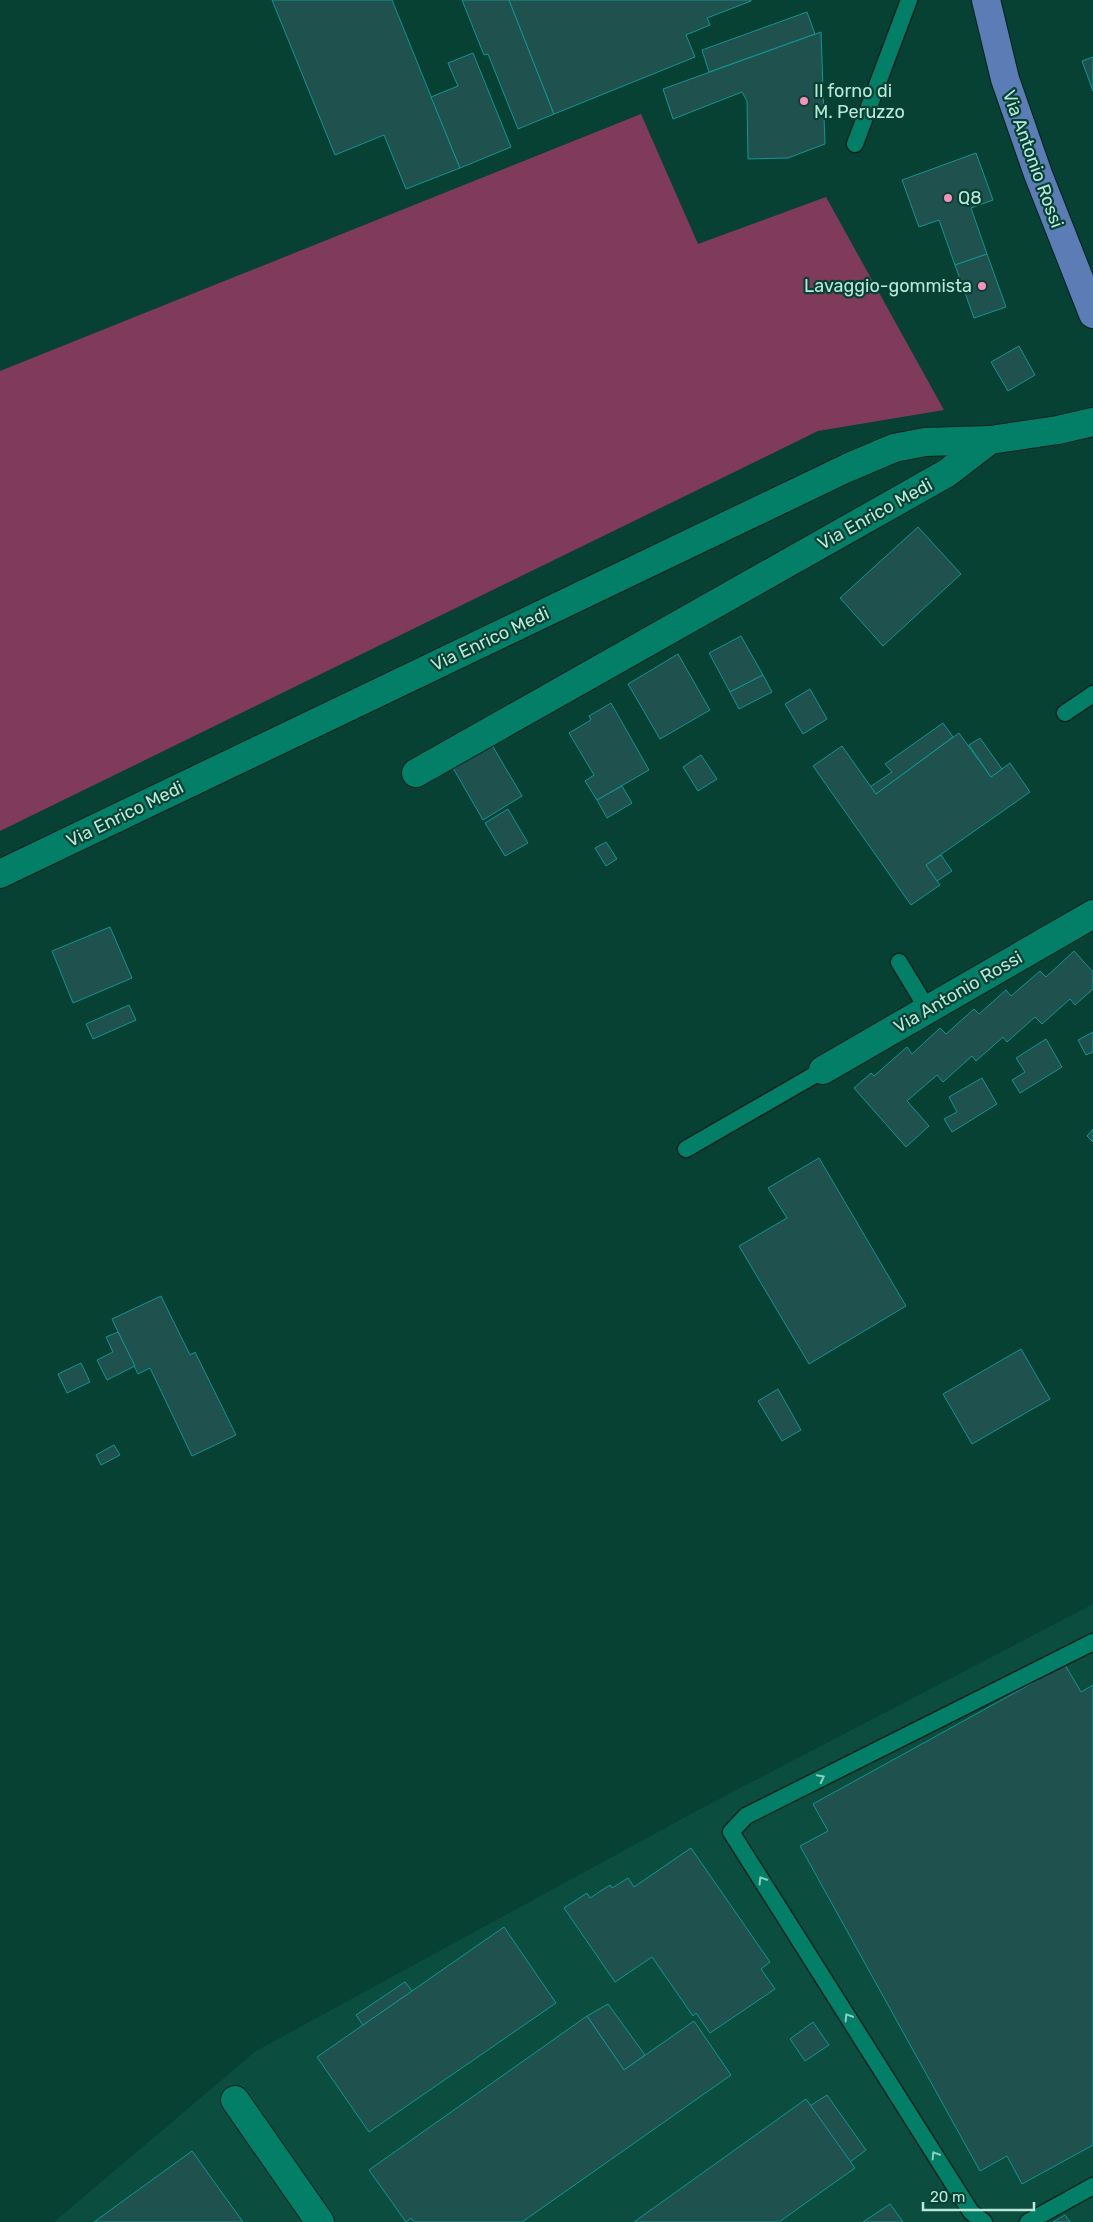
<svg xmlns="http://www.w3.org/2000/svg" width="1093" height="2222" font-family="Rubik,sans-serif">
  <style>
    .built { fill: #0b4e3f }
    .green { fill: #803a5b }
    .building { fill: #1f514f; stroke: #109693 }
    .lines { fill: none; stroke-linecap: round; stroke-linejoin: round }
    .service-casing { stroke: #04241c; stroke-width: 19 }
    .minor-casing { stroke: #04241c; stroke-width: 30 }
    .primary-casing { stroke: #04241c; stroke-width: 30 }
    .service { stroke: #047f67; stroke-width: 16 }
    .minor { stroke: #047f67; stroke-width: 28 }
    .primary { stroke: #5b7cb4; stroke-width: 28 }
    .oneway { stroke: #8dcebc }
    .poi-dot { fill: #fd8ec0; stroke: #064133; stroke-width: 2 }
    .labels { text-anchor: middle; stroke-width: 4.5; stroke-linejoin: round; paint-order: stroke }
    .poi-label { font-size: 18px; fill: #bbe8d9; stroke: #064133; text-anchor: start }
    .street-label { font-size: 18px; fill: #bbe8d9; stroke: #064133 }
  </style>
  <rect width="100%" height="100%" fill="#064133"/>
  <path class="built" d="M1093 1604V2222H54L256 2051 702 1808Z"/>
  <path class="green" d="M641 114 698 244 826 197 944 410 818 431 0 831V371Z"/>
  <g class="building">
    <path d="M272 0H392L460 168 406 189 384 135 335 155Z"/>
    <path d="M462 0H509L554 114 518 129 488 54 484 55Z"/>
    <path d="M509 0H751V1L707 18 710 25 686 35 695 57 554 114Z"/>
    <path d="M807 12 815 34 709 72 702 50Z"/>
    <path d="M821 32 825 144 788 158 748 159 747 101 742 92 673 119 663 89Z"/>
    <path d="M473 53 511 147 460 168 431 97 458 86 448 63Z"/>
    <path d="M1093 57V91L1082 61Z"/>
    <path d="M976 153 993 200 971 208 987 254 955 265 939 220 919 227 902 180Z"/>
    <path d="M987 254 1006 307 974 318 955 265Z"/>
    <path d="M1019 346 1035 375 1008 391 991 362Z"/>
    <path d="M918 527 961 574 883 646 840 598Z"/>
    <path d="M741 636 763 675 730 692 709 653Z"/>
    <path d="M678 654 710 710 660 739 628 684Z"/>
    <path d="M763 675 772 692 739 709 730 692Z"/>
    <path d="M810 689 827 719 803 734 785 704Z"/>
    <path d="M611 703 649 770 597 800 585 781 594 775 569 733 591 720 589 716Z"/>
    <path d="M943 723 953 737 876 794 870 787 892 772 885 764Z"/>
    <path d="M959 733 991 777 1010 763 1030 792 926 865 940 885 911 905 813 766 842 746 876 794Z"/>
    <path d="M980 738 1002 769 991 777 969 745Z"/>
    <path d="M492 745 522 796 483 820 453 768Z"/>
    <path d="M701 755 717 779 698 791 683 767Z"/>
    <path d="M622 786 632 803 607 818 597 800Z"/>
    <path d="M508 809 528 843 505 856 485 823Z"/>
    <path d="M606 842 617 859 606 866 595 848Z"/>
    <path d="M941 855 952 871 937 881 926 865Z"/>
    <path d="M110 927 132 978 73 1003 52 951Z"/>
    <path d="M1074 951 1093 972V989L1075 1005 1070 999 1042 1024 1035 1017 1007 1042 1003 1037 976 1061 972 1056 943 1082 937 1075 907 1101 929 1126 906 1147 854 1088 871 1073 874 1076 907 1047 912 1054 940 1028 946 1034 974 1009 979 1014 1006 990 1011 996 1040 971 1046 977Z"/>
    <path d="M129 1005 136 1020 93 1039 86 1024Z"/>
    <path d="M1093 1032V1052L1086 1055 1078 1040Z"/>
    <path d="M1046 1039 1062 1067 1020 1093 1012 1080 1025 1072 1016 1058Z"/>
    <path d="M982 1078 997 1104 952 1132 944 1119 957 1112 949 1097Z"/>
    <path d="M1093 1129V1142L1087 1136Z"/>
    <path d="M819 1158 906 1306 809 1364 739 1246 787 1218 768 1188Z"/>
    <path d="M161 1296 190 1355 195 1352 236 1435 192 1456 150 1368 138 1374 112 1319Z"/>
    <path d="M118 1332 135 1366 107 1380 97 1360 113 1352 106 1337Z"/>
    <path d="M1021 1349 1050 1399 972 1444 943 1394Z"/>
    <path d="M81 1363 90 1382 67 1393 58 1374Z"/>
    <path d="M778 1389 801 1430 782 1441 758 1401Z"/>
    <path d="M114 1445 120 1455 101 1465 96 1455Z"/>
    <path d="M1065 1665 1081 1692 1093 1685V2145L1022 2184 1007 2156 980 2171 800 1846 828 1831 813 1804Z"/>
    <path d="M691 1848 770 1962 761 1969 775 1989 710 2033 696 2013 693 2016 652 1957 615 1982 564 1908 587 1893 590 1898 610 1885 612 1888 628 1878 634 1887Z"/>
    <path d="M504 1927 556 2003 369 2132 317 2057Z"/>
    <path d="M405 1982 412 1991 363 2025 356 2015Z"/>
    <path d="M608 2004 645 2055 624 2070 587 2016Z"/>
    <path d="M587 2016 624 2070 694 2021 731 2075 522 2222H414L411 2218 406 2222 369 2170Z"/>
    <path d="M813 2022 829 2045 805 2061 790 2039Z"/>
    <path d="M827 2095 866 2150 850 2162 810 2106Z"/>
    <path d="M806 2099 855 2168 779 2222H634Z"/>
    <path d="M192 2151 243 2222H94Z"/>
    <path d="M890 2204 903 2222H863Z"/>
    <path d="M1065 2215 1070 2222H1053Z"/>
  </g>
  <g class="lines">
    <defs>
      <g id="service">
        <path d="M855 144 909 0"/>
        <path d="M1065 713 1093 694"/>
        <path d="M899 962 928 1010"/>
        <path d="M686 1149 823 1070"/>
        <path d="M984 2222 971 2212 731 1832 746 1816 1093 1642"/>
        <path d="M1028 2222 1093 2186"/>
      </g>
      <g id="minor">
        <path d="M416 773 947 473 990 440"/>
        <path d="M0 874 847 468 894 448 925 442 990 440 1058 430 1093 422"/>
        <path d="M823 1070 1093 914"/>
        <path d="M235 2100 320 2222"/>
      </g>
      <path id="primary" d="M986 0 1005 79 1038 174 1093 314"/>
    </defs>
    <use href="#service" class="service-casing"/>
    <use href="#minor" class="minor-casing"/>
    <use href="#primary" class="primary-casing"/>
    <use href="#service" class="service"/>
    <use href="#minor" class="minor"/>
    <use href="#primary" class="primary"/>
  </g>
  <defs><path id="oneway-chevron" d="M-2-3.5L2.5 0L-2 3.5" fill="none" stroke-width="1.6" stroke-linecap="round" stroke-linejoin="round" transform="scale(1.25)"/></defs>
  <g class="oneway">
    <use href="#oneway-chevron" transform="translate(821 1778) rotate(-27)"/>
    <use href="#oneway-chevron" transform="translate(762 1880) rotate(-122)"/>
    <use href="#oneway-chevron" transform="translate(848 2017) rotate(-122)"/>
    <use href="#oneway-chevron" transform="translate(935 2155) rotate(-122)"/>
  </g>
  <g class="poi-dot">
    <circle cx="804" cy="101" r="5"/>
    <circle cx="948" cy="198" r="5"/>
    <circle cx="982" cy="286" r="5"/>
  </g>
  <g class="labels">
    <g class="poi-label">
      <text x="814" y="97">Il forno di<tspan x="814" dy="21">M. Peruzzo</tspan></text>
      <text x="958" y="204">Q8</text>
      <text x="972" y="292" text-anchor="end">Lavaggio-gommista</text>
    </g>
    <g class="street-label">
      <text transform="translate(1033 159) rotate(70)" y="6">Via Antonio Rossi</text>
      <text transform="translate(875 514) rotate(-29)" y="6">Via Enrico Medi</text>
      <text transform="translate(490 639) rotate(-25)" y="6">Via Enrico Medi</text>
      <text transform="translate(125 814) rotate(-26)" y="6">Via Enrico Medi</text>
      <text transform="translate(958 992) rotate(-30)" y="6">Via Antonio Rossi</text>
    </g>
  </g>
  <path d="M923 2202v8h111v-8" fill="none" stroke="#bbe8d9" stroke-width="2.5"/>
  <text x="930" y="2202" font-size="15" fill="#bbe8d9" stroke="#064133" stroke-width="4" paint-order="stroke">20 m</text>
</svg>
